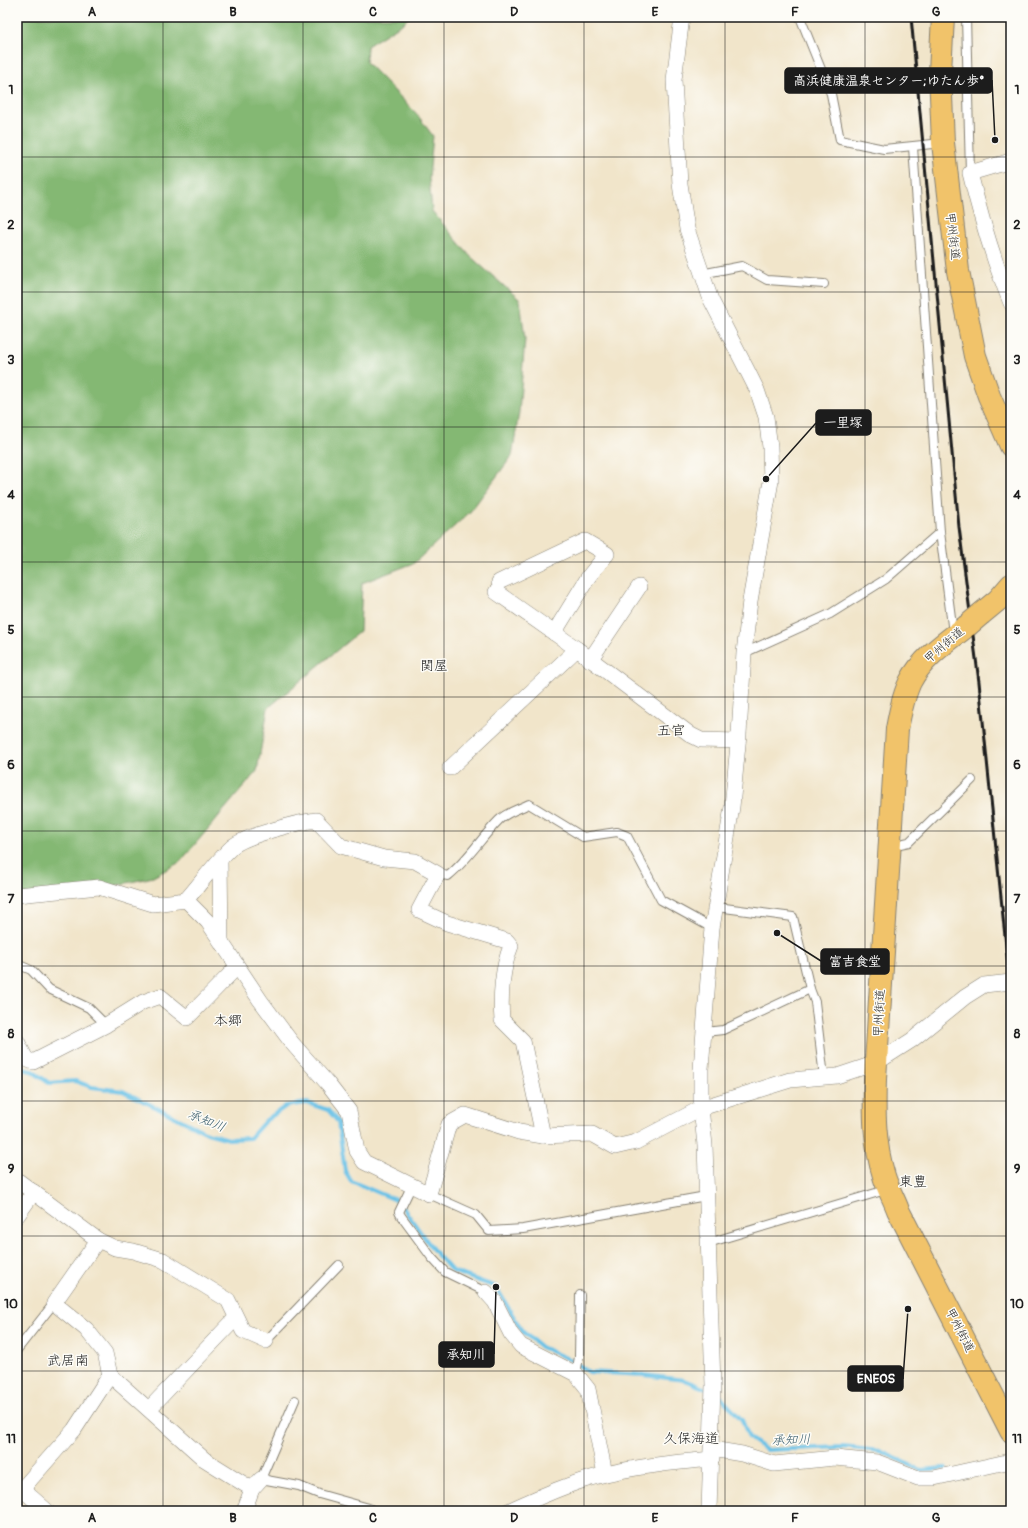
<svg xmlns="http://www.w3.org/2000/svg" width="1028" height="1528" font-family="Pangolin,'Klee One',sans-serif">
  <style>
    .forest { fill: #84b873; stroke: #506a48 }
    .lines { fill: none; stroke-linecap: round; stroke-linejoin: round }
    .stream { stroke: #6ac2e7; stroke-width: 4 }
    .lane-casing { stroke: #868073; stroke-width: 10 }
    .street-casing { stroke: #868073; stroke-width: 16 }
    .highway-casing { stroke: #868073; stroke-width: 24 }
    .lane { stroke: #fff; stroke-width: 8 }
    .street { stroke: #fff; stroke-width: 15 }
    .highway { stroke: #f1c36a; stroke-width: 22 }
    .rail { stroke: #1c1c1c; stroke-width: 3 }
    .highway-bridge-casing { stroke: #868073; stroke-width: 24; stroke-linecap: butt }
    .highway-bridge { stroke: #f1c36a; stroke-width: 22 }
    .grid { fill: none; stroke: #1c1c1c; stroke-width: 1; stroke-opacity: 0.55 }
    .labels { text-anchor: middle; stroke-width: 3; stroke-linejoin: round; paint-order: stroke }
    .street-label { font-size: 12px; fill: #1c1c1c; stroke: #fdfcf7 }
    .water-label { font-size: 13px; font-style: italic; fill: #3b5e6d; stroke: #fdfcf7 }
    .quarter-label { font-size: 14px; fill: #1c1c1c; stroke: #fdfcf7 }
    .leader { fill: none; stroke: #1c1c1c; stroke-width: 1.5 }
    .callout-dot { fill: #1c1c1c; stroke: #fdfcf7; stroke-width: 1.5 }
    .callout { fill: #1c1c1c; stroke: #1c1c1c; stroke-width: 1.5 }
    .callout-label { font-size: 13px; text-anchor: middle; font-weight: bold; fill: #fff }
    .neatline { fill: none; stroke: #1c1c1c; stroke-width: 1.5 }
    .grid-label { font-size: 13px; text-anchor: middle; font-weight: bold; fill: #1c1c1c }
  </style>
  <rect width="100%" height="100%" fill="#fdfcf7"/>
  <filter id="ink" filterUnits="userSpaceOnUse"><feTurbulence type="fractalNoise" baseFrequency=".025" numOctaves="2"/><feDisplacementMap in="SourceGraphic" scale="8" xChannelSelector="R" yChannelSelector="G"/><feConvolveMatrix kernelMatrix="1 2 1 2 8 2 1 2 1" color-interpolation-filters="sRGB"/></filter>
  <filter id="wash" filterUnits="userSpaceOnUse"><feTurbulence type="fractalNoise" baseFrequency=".012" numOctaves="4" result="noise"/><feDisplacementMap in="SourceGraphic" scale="16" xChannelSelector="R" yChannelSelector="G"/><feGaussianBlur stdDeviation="0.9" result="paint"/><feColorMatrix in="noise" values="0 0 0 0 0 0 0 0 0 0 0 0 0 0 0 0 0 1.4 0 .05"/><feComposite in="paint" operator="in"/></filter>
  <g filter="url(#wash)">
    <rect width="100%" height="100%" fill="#f1e5ca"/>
    <path class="forest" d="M17 17H409L402 24 367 46 366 62 416 113 433 136 429 178 432 211 470 256 520 300 525 339 519 412 512 456 470 512 414 563 362 583 360 631 268 708 257 771 180 862 153 877 52 900 17 893Z"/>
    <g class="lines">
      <g class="stream">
        <path d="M17 1068 32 1071 49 1083 75 1081 92 1087 123 1091 207 1133 229 1139 250 1138 265 1121 286 1106 307 1103 328 1110 338 1122 345 1171 351 1181 398 1201 434 1251 452 1271 496 1287 522 1331 541 1347 571 1360 589 1372 644 1375 684 1380 709 1390"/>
        <path d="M717 1393 742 1420 749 1438 766 1450 843 1447 880 1451 921 1470 946 1468"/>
      </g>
    </g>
  </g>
  <g filter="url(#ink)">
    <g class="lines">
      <defs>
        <g id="lane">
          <path d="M800 17 831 94 840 140 884 149 942 143"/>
          <path d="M966 17 970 173"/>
          <path d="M913 147 940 532 953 633"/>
          <path d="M701 274 742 266 767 280 824 284"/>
          <path d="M744 653 830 614 886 579 940 532"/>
          <path d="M891 846 909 842 972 780"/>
          <path d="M438 874 448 876C468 860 481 838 499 820 507 812 519 809 529 804L583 837 617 832 627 836 661 900 712 928"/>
          <path d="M717 907 793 917 810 989 815 1002 824 1077"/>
          <path d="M17 964 31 970 49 989 89 1008 106 1025"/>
          <path d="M705 1032 723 1030 810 989"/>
          <path d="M411 1187 399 1212 401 1216 432 1258 445 1272 486 1292"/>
          <path d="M429 1194 476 1215 489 1231 523 1229 706 1196"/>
          <path d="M708 1243 889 1189"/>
          <path d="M266 1341 339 1265"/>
          <path d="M17 1350 54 1303"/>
          <path d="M576 1374 579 1357 580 1295"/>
          <path d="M295 1400 261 1479 299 1486 319 1494 369 1508 373 1511"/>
        </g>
        <g id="street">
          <path d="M682 17 674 80 680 184 687 229 711 300 747 370 757 390 766 417 770 447 771 481 750 601 744 653 739 734 732 807 712 928 701 1069V1108L705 1145 713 1385 709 1511"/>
          <path d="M1011 161 970 173C981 218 993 260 1011 303"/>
          <path d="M499 582 585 541 607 554 589 576 554 633"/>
          <path d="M496 592 577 649 691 735 701 740 738 741"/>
          <path d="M590 660 639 587"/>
          <path d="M450 768 577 649"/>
          <path d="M220 862 221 943"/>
          <path d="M17 895 99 887 153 904 186 900 208 922 260 1000 292 1043 328 1084 349 1111 357 1151 364 1162 429 1194 449 1124 465 1115 519 1132 543 1136 592 1134 615 1147 636 1142 701 1108 790 1080 837 1076 876 1063 912 1040 965 997 984 985 1011 982"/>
          <path d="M186 900C201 883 215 863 232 847 244 836 299 822 316 820L341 846 384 858 415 861 438 874 419 910 447 923 507 941 511 946C502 968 500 997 502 1020L523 1041 543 1136"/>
          <path d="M17 1041 26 1059 33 1062 106 1025 143 1002 160 996 187 1018 237 967"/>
          <path d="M17 1180 98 1240 115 1248 133 1251 163 1260 228 1300 243 1331 266 1341"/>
          <path d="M17 1216 34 1192"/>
          <path d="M98 1240 54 1303 86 1329 105 1353 110 1375"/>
          <path d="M486 1292 495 1302 511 1334 521 1346 576 1374 588 1389 605 1474"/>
          <path d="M149 1409 236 1318"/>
          <path d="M712 1449 742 1454 774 1464 835 1458 877 1462 918 1478H934L1011 1461"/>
          <path d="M17 1488 22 1489 47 1511"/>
          <path d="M22 1489 74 1430 110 1375 204 1459 252 1489"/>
          <path d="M244 1511 252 1489 261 1479"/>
          <path d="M508 1511C539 1497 572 1482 606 1474 640 1466 676 1462 712 1459"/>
        </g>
        <g id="highway">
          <path d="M943 17 940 72 943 143 958 271 975 356 989 396 1011 446"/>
          <path d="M981 614 998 600 1011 585"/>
          <path d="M967 626C946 642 922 658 910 682 903 697 900 713 897 729L875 1079C874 1112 874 1144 884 1176 887 1187 894 1199 898 1210L1011 1431"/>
        </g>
      </defs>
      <use href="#lane" class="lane-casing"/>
      <use href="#street" class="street-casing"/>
      <use href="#highway" class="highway-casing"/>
      <use href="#lane" class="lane"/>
      <use href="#street" class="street"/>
      <use href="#highway" class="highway"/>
      <path class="rail" d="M911 17 959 527 979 682 1011 995"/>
      <defs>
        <path id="highway-bridge" d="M967 626 981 614"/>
      </defs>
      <use href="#highway-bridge" class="highway-bridge-casing"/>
      <use href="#highway-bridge" class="highway-bridge"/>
    </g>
  </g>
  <path class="grid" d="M163 17V1511M303 17V1511M444 17V1511M584 17V1511M725 17V1511M865 17V1511M17 157H1011M17 292H1011M17 427H1011M17 562H1011M17 697H1011M17 831H1011M17 966H1011M17 1101H1011M17 1236H1011M17 1371H1011"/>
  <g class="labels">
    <g class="street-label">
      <text transform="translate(953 236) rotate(83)" y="4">甲州街道</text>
      <text transform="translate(944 645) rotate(-41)" y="4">甲州街道</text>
      <text transform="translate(879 1013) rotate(-87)" y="4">甲州街道</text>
      <text transform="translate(960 1330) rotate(63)" y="4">甲州街道</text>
    </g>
    <g class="water-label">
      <text transform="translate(207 1120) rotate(22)" y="5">承知川</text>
      <text transform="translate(791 1439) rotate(-2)" y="5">承知川</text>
    </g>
    <g class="quarter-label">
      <text x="434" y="670">関屋</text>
      <text x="671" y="735">五官</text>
      <text x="228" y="1025">本郷</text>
      <text x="913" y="1186">東豊</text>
      <text x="68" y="1365">武居南</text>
      <text x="691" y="1443">久保海道</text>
    </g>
  </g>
  <path class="leader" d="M995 140L992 80M766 479L816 423M777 933L821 961M496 1287L494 1354M908 1309L903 1379"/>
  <g class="callout-dot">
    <circle cx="995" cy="140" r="4"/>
    <circle cx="766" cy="479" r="4"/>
    <circle cx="777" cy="933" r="4"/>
    <circle cx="496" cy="1287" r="4"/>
    <circle cx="908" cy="1309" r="4"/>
  </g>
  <g class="callout">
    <rect x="785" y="68" width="207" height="25" rx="4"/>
    <rect x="816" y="410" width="55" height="25" rx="4"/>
    <rect x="821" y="949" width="68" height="25" rx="4"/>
    <rect x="439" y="1342" width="55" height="25" rx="4"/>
    <rect x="848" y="1366" width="55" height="25" rx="4"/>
  </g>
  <g class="callout-label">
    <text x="889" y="85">高浜健康温泉センター;ゆたん歩°</text>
    <text x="843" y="427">一里塚</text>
    <text x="855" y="966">富吉食堂</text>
    <text x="466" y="1359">承知川</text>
    <text x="876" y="1383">ENEOS</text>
  </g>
  <rect width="1028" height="1528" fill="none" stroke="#fdfcf7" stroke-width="44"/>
  <rect x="22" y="22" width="984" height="1484" class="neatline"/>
  <g class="grid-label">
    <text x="92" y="16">A</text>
    <text x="233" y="16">B</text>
    <text x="373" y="16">C</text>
    <text x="514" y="16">D</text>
    <text x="655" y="16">E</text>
    <text x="795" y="16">F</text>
    <text x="936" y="16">G</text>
    <text x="11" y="94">1</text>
    <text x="1017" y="94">1</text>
    <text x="11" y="229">2</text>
    <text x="1017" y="229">2</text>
    <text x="11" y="364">3</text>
    <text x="1017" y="364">3</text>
    <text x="11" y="499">4</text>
    <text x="1017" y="499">4</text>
    <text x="11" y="634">5</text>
    <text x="1017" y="634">5</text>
    <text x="11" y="769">6</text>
    <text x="1017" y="769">6</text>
    <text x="11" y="903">7</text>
    <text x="1017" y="903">7</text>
    <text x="11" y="1038">8</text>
    <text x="1017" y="1038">8</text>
    <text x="11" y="1173">9</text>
    <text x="1017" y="1173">9</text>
    <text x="11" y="1308">10</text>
    <text x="1017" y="1308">10</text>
    <text x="11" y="1443">11</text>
    <text x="1017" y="1443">11</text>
    <text x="92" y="1522">A</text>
    <text x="233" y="1522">B</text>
    <text x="373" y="1522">C</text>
    <text x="514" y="1522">D</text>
    <text x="655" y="1522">E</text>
    <text x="795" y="1522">F</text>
    <text x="936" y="1522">G</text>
  </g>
</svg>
